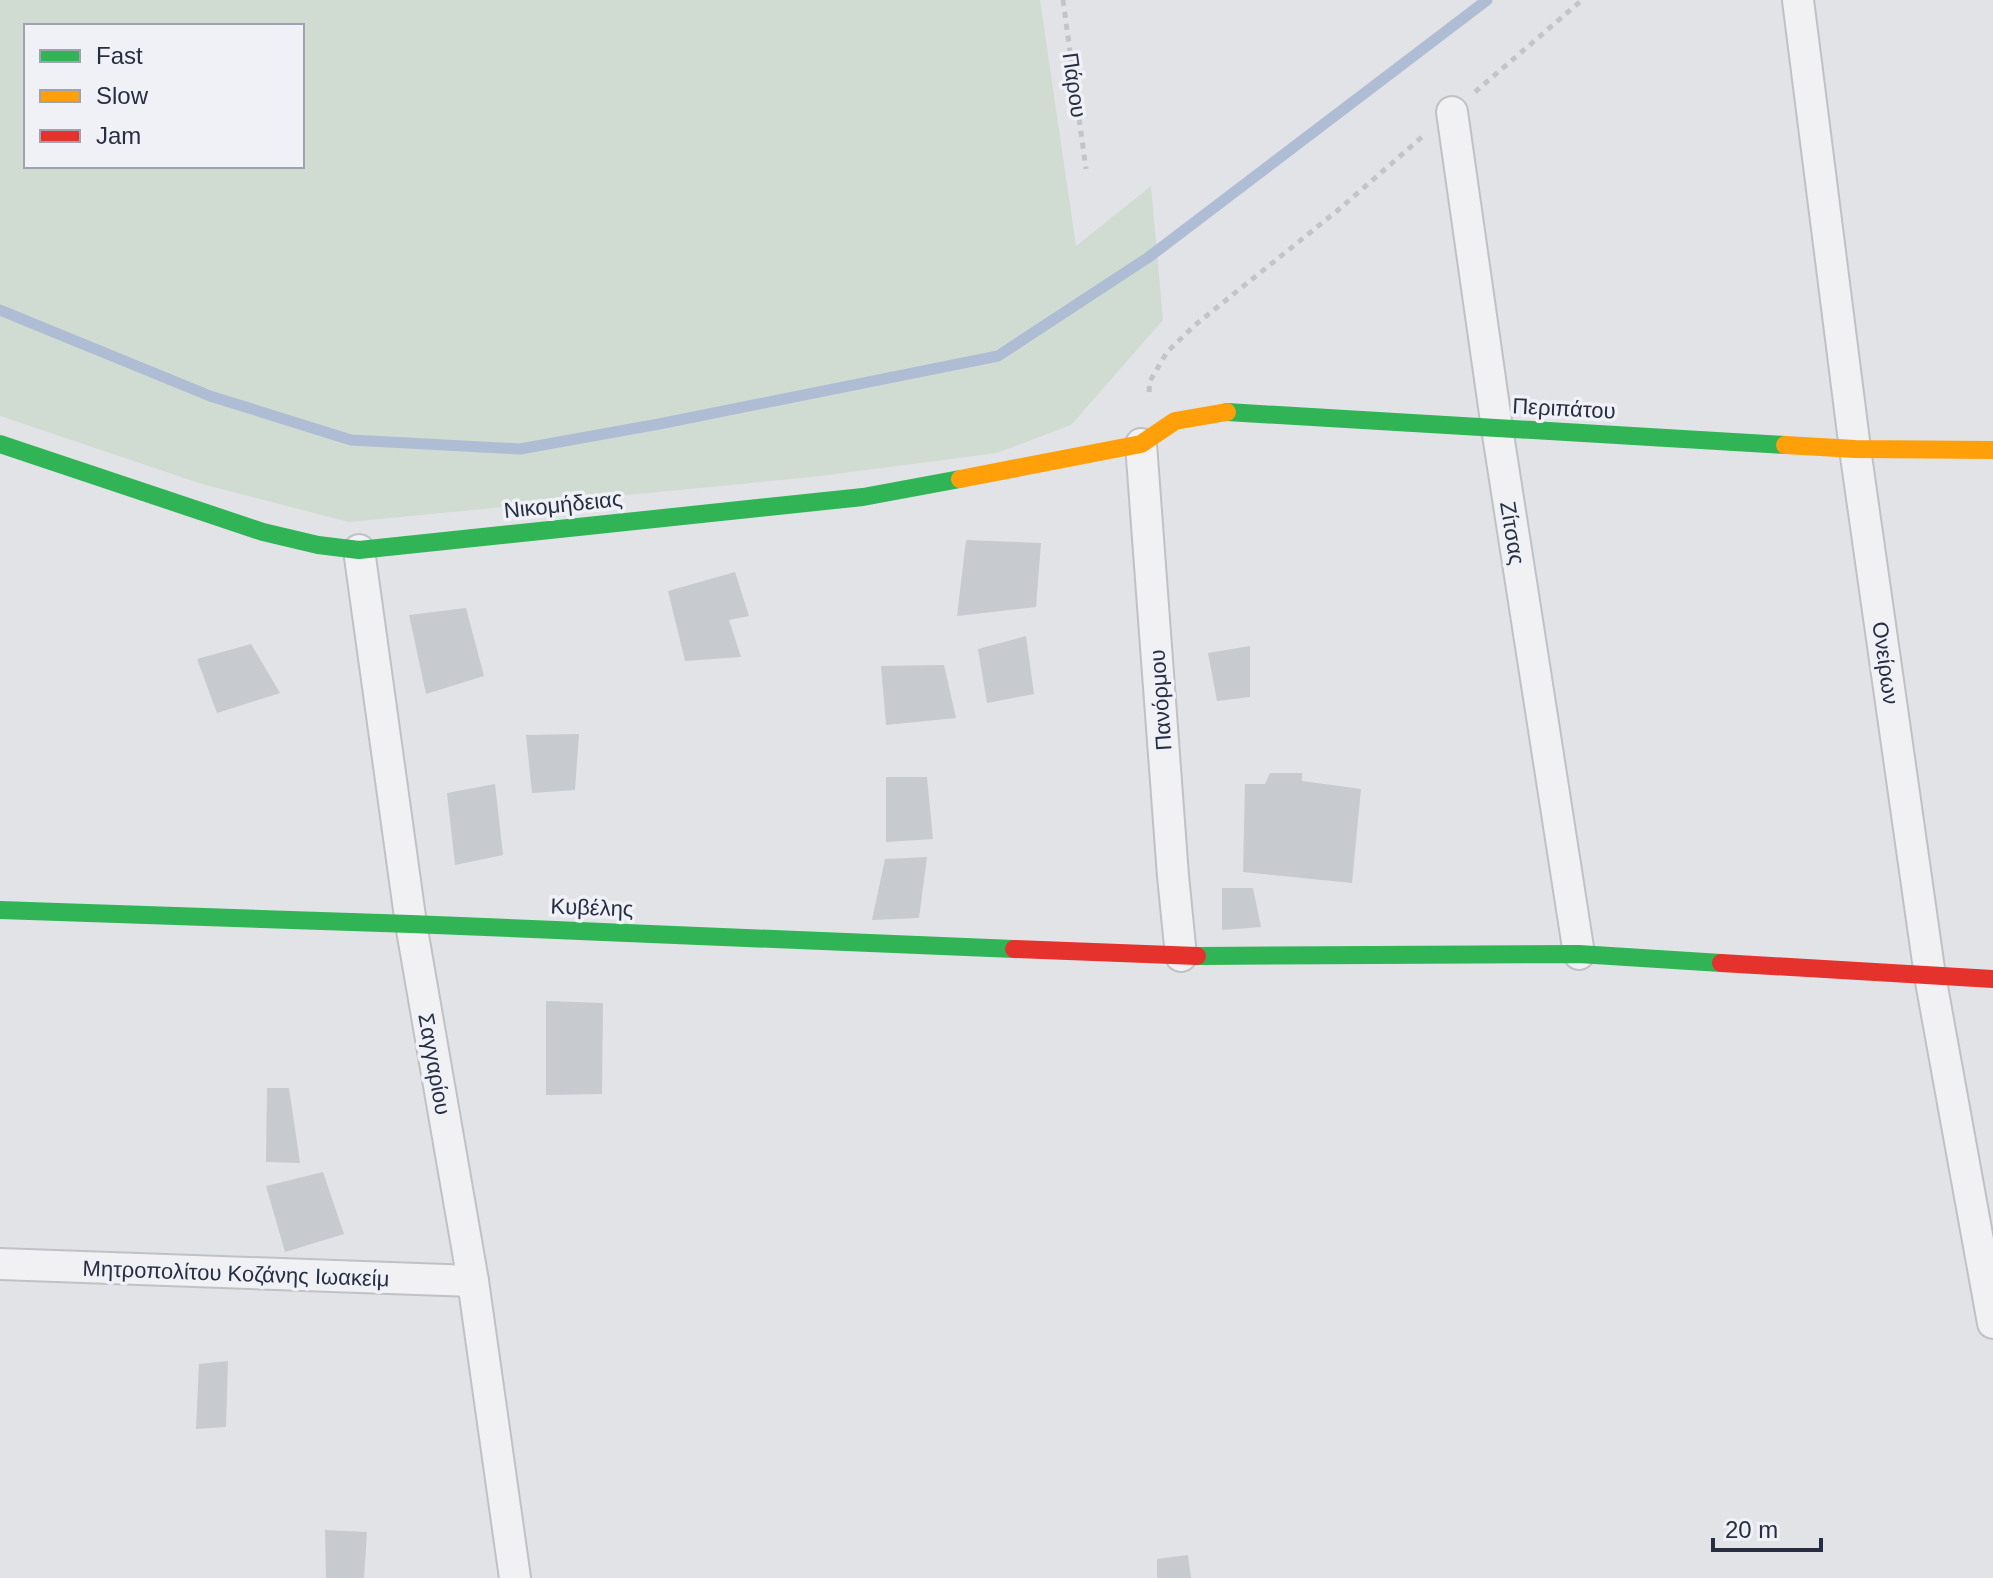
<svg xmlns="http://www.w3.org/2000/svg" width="1993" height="1578" font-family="Arial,sans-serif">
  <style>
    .green { fill: #d0dbd2; fill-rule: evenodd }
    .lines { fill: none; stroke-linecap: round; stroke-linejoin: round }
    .stream { stroke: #aebcd4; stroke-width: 11 }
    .building { fill: #c7cace }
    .street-casing { stroke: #bfc1c5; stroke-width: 34 }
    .path { stroke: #c3c4ca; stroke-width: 5; stroke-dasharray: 6 6; stroke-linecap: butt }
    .street { stroke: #f1f1f3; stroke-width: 30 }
    .fast { stroke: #30b455; stroke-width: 18 }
    .slow { stroke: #ff9f0a; stroke-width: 18 }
    .jam { stroke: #e5322d; stroke-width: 18 }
    .labels { text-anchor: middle; stroke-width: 7; stroke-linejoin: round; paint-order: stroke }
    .street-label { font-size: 22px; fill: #272e42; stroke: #eff1f7 }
  </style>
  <rect width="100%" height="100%" fill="#e1e3e7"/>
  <path class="green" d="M0 0H1040L1076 246 1151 186 1163 320 1071 425 997 453 812 477 349 522 202 484 0 416ZM26 26H302V166H26Z"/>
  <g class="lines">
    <path class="stream" d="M0 310 210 396 351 440 520 449 659 424 998 356 1149 257 1487 0"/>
  </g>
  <g class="building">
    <path d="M966 540 1041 543 1036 607 957 616Z"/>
    <path d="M735 572 749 616 729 620 741 657 685 661 668 591Z"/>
    <path d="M466 608 484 676 426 694 409 615Z"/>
    <path d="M1026 636 1034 694 987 703 978 649Z"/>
    <path d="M251 644 280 693 217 713 197 659Z"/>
    <path d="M1250 646V697L1217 701 1208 653Z"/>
    <path d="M944 665 956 718 886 725 881 666Z"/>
    <path d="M579 734 575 790 532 793 526 735Z"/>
    <path d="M1270 773H1302V781L1361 789 1352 883 1243 872 1245 784H1265Z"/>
    <path d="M886 777H927L933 839 886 842Z"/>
    <path d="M495 784 503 855 455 865 447 793Z"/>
    <path d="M927 857 919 918 872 920 885 859Z"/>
    <path d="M1222 888H1253L1261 927 1222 930Z"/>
    <path d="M546 1001 603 1003 602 1094 546 1095Z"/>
    <path d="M267 1088H289L300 1163 266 1162Z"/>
    <path d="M323 1172 344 1234 285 1252 266 1186Z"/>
    <path d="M228 1361 226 1427 196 1429 199 1364Z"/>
    <path d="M325 1530 367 1532 364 1578H326Z"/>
    <path d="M1188 1555 1191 1578H1157V1559Z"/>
  </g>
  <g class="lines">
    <defs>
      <g id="street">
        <path d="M1798 0 1855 449 1930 976 1993 1323"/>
        <path d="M1452 112 1497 428 1579 954"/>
        <path d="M1141 444 1173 876 1181 956"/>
        <path d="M359 550 411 924 473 1281 515 1578"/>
        <path d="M0 1264 473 1281"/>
      </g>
    </defs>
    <use href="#street" class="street-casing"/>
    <g class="path">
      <path d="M1063 0 1086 169"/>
      <path d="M1475 92 1582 0"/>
      <path d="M1149 392 1150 381 1167 352 1195 325 1337 211 1422 137"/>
    </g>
    <use href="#street" class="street"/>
    <g class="fast">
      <path d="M1227 412 1785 445"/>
      <path d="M0 444 263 532 318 545 359 550 863 497 960 479"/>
      <path d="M0 910 411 924 1014 949"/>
      <path d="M1197 956 1579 954 1721 963"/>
    </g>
    <g class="slow">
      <path d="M1785 445 1855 449 1993 450"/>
      <path d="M960 479 1141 444 1175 421 1227 412"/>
    </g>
    <g class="jam">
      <path d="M1014 949 1197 956"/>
      <path d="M1721 963 1993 979"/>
    </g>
  </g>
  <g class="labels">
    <g class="street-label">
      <text transform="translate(1075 85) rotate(82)" y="8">Πάρου</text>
      <text transform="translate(1564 408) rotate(3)" y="8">Περιπάτου</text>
      <text transform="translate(563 504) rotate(-6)" y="8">Νικομήδειας</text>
      <text transform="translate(1513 533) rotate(81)" y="8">Ζίτσας</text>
      <text transform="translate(1886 663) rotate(82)" y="8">Ονείρων</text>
      <text transform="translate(1160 700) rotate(-94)" y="8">Πανόρμου</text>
      <text transform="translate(592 907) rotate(2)" y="8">Κυβέλης</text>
      <text transform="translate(435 1064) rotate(80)" y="8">Σαγγαρίου</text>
      <text transform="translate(236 1273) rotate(2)" y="8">Μητροπολίτου Κοζάνης Ιωακείμ</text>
    </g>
  </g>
  <rect x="24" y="24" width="280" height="144" fill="#eff1f7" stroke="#9fa3af" stroke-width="2"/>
  <rect x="40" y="50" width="40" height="12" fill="#30b455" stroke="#9fa3af" stroke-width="2"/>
  <text x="96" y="64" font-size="24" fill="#272e42">Fast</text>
  <rect x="40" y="90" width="40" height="12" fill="#ff9f0a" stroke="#9fa3af" stroke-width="2"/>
  <text x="96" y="104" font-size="24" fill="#272e42">Slow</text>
  <rect x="40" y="130" width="40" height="12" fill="#e5322d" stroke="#9fa3af" stroke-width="2"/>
  <text x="96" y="144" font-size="24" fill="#272e42">Jam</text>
  <path d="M1713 1538v12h108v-12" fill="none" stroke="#272e42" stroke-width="4"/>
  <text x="1725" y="1538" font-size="24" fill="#272e42" stroke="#eff1f7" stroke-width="6" paint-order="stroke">20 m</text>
</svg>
